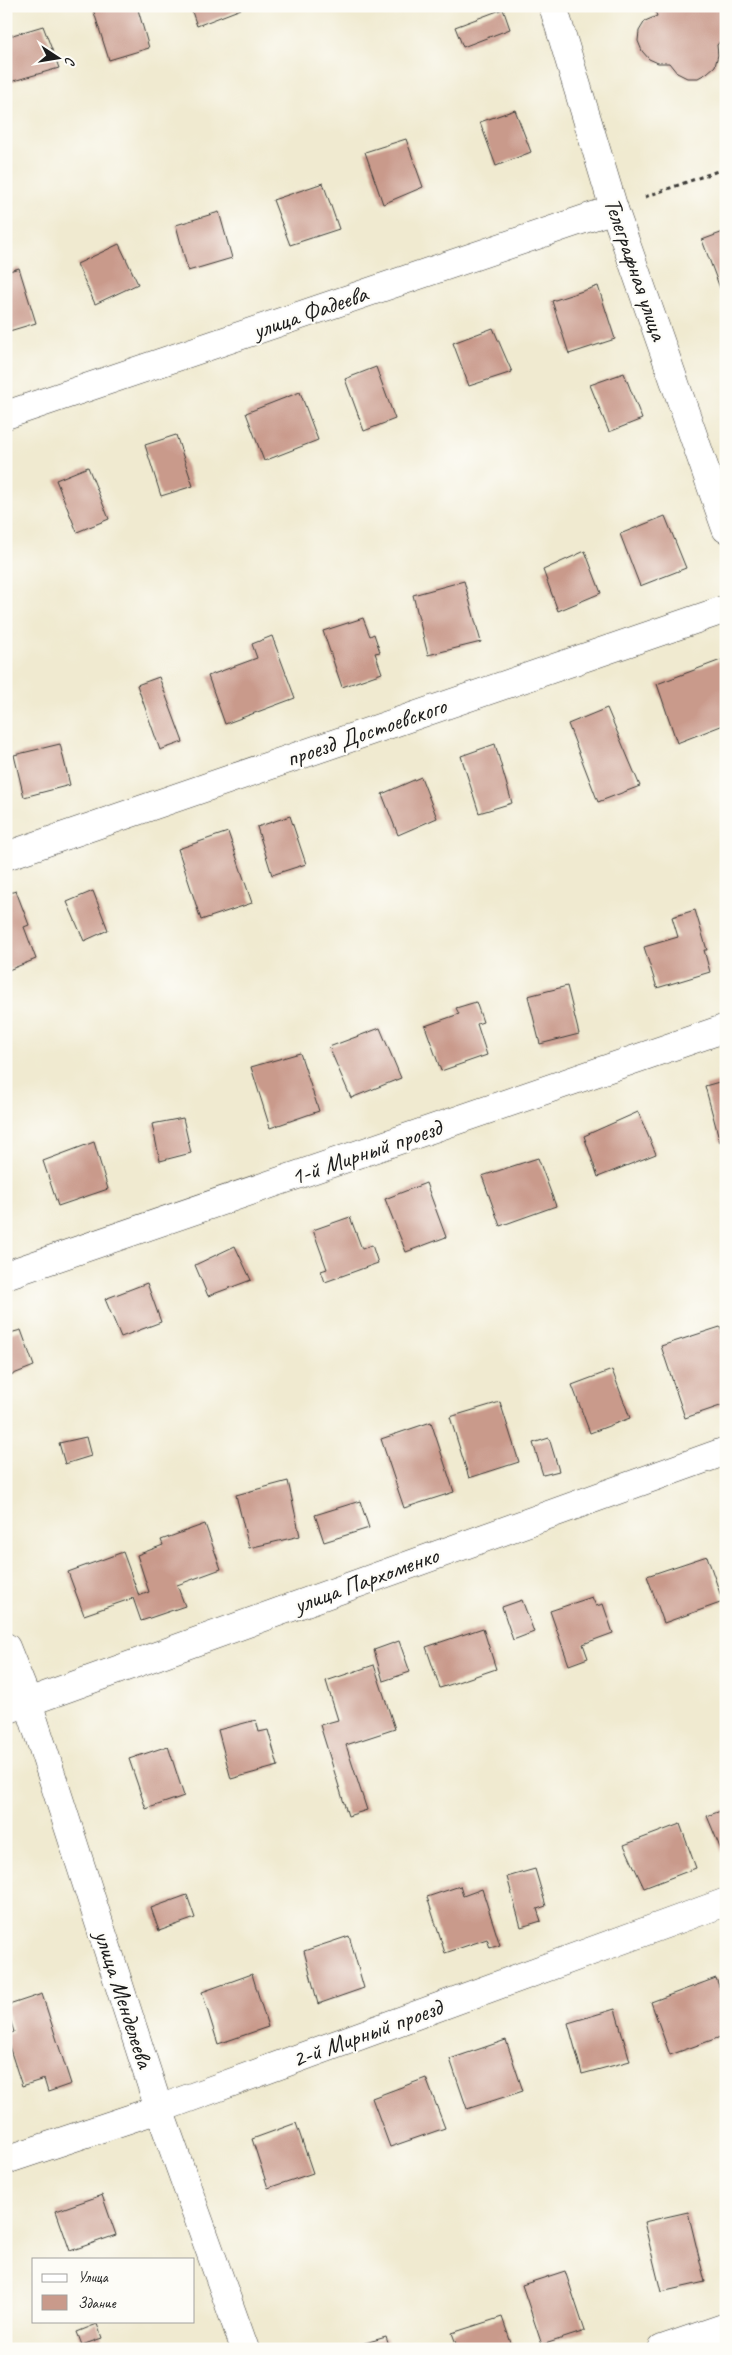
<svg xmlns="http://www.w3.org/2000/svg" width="732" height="2355" font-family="Caveat,sans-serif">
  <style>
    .building { fill: #c99a8b }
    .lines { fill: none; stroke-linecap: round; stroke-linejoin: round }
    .street-casing { stroke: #3c3b37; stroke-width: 29 }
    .path { stroke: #3c3b37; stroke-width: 3; stroke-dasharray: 4 4; stroke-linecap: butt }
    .street { stroke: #fff; stroke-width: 28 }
    .labels { text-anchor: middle; stroke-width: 4.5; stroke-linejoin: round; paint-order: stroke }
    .street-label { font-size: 24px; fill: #1c1c1c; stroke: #fdfcf7 }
  </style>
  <rect width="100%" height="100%" fill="#fdfcf7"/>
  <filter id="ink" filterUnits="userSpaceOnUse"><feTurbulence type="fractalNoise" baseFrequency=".02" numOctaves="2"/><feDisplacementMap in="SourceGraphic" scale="10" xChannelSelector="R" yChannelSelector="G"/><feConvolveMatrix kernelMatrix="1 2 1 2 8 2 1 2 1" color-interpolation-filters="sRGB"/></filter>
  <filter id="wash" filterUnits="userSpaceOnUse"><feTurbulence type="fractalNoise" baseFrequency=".0096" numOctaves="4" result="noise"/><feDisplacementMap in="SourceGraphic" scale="20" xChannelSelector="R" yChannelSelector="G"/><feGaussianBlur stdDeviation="1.12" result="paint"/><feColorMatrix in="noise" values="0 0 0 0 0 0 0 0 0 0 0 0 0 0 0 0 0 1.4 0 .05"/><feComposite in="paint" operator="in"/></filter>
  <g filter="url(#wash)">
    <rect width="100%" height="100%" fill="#f0ead0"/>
    <g id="blocks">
      <g class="building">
        <path d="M92 6H137L149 48 109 60Z"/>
        <path d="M190 6H240L241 9 197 26Z"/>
        <path d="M653 6H725L726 34 717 45 718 55 715 66 707 73 698 78H687L677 73 669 63H658L649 59 642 51 638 41 639 31 645 21 657 16Z"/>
        <path d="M503 9 510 29 463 47 455 27Z"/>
        <path d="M43 26 59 68 10 82 6 69V37Z"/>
        <path d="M515 110 531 152 496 166 480 122Z"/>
        <path d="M406 139 423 187 383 204 365 152Z"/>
        <path d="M323 183 339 229 290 245 273 200Z"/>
        <path d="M219 212 232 258 188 271 176 225Z"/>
        <path d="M726 231V304L702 240Z"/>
        <path d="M119 244 138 284 95 304 77 264Z"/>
        <path d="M19 268 36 323 6 332V272Z"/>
        <path d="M598 286 615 339 569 354 552 301Z"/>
        <path d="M493 328 512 372 469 386 453 343Z"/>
        <path d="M376 367 395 419 364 431 345 379Z"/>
        <path d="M624 373 642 419 609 432 590 385Z"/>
        <path d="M300 392 318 440 264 461 246 413Z"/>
        <path d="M176 435 193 486 161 496 145 445Z"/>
        <path d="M88 467 109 519 77 532 56 480Z"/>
        <path d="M665 516 686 568 640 586 620 534Z"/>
        <path d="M585 551 601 593 558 611 543 570Z"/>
        <path d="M464 581 481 642 428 655 413 595Z"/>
        <path d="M363 618 370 636 374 634 380 652 375 653 382 673 342 687 323 631Z"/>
        <path d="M272 636 295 698 225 724 208 676 257 658 252 644Z"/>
        <path d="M721 660 726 673V724L677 743 657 684Z"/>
        <path d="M159 677 183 742 160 750 137 685Z"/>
        <path d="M607 708 640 786 598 802 568 724Z"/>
        <path d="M60 744 70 785 24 797 14 755Z"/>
        <path d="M495 744 512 803 479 813 461 756Z"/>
        <path d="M421 777 437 818 398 835 382 794Z"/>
        <path d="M290 816 306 864 272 875 257 827Z"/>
        <path d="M228 832 252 903 201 920 178 849Z"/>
        <path d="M16 891 29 925 24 927 36 959 6 971V894Z"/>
        <path d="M93 891 108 930 84 941 67 902Z"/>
        <path d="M695 910 707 950H704L710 972 657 988 644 947 678 937 672 917Z"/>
        <path d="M567 986 579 1034 540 1044 528 996Z"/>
        <path d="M476 1002 483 1022 477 1024 487 1055 441 1071 425 1026 459 1014 456 1008Z"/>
        <path d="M380 1028 401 1078 351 1098 329 1047Z"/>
        <path d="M300 1053 319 1111 270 1128 251 1067Z"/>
        <path d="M726 1080V1141L720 1142 705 1086Z"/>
        <path d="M638 1112 656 1154 598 1177 584 1136Z"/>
        <path d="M183 1118 191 1153 160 1161 152 1124Z"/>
        <path d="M94 1142 108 1189 58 1206 43 1161Z"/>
        <path d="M538 1158 556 1206 500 1226 482 1176Z"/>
        <path d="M426 1183 446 1237 406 1252 385 1199Z"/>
        <path d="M350 1217 362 1249 372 1245 378 1263 325 1282 321 1271 327 1269 313 1230Z"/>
        <path d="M235 1246 251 1280 208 1296 195 1265Z"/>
        <path d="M147 1283 161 1322 121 1337 105 1299Z"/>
        <path d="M720 1327 726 1345V1404L685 1418 661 1346Z"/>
        <path d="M21 1330 34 1366 6 1377V1334Z"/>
        <path d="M612 1370 630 1418 590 1433 572 1385Z"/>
        <path d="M500 1402 519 1462 469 1478 450 1417Z"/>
        <path d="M431 1422 454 1492 404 1508 381 1439Z"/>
        <path d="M86 1437 91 1456 65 1464 59 1443Z"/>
        <path d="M549 1438 559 1471 543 1475 533 1443Z"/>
        <path d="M288 1481 300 1536 249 1548 236 1495Z"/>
        <path d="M360 1501 369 1528 324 1542 315 1515Z"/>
        <path d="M205 1524 221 1569 177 1585 185 1606 141 1621 133 1598 84 1615 68 1572 123 1552 139 1596 149 1592 137 1555 163 1545 161 1540Z"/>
        <path d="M707 1556 723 1602 664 1623 647 1576Z"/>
        <path d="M592 1597 596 1606 603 1604 613 1633 583 1644 588 1658 569 1665 550 1611Z"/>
        <path d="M522 1600 534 1632 513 1640 502 1607Z"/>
        <path d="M483 1628 496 1669 440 1688 426 1647Z"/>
        <path d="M399 1641 410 1672 383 1681 374 1650Z"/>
        <path d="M374 1665 395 1729 346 1745 367 1810 348 1816 320 1725 338 1720 326 1681Z"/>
        <path d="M256 1720 259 1732 268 1730 278 1766 231 1779 218 1730Z"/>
        <path d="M168 1746 184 1796 146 1809 129 1759Z"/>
        <path d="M726 1809V1862L707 1816Z"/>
        <path d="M680 1824 696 1868 644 1888 624 1845Z"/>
        <path d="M535 1869 546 1906 537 1909 541 1921 521 1927 507 1877Z"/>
        <path d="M460 1886 463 1896 482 1889 500 1945 490 1948 487 1939 445 1953 427 1897Z"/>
        <path d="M187 1895 195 1918 159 1931 151 1908Z"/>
        <path d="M349 1936 364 1988 318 2004 304 1951Z"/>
        <path d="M252 1974 268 2027 218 2044 202 1992Z"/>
        <path d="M716 1978 726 2005V2035L670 2055 651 2002Z"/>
        <path d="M42 1994 71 2084 48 2092 44 2079 22 2086 6 2037V2035L14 2032 6 2006Z"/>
        <path d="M615 2009 630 2061 582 2074 568 2023Z"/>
        <path d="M506 2040 523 2091 467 2109 450 2059Z"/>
        <path d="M426 2078 445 2128 390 2147 372 2098Z"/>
        <path d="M296 2123 313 2173 268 2188 252 2139Z"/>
        <path d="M102 2195 116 2235 70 2251 56 2211Z"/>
        <path d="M688 2212 705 2282 661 2292 644 2222Z"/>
        <path d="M565 2271 585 2331 542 2345 522 2285Z"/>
        <path d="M502 2317 513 2349H458L452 2333Z"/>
        <path d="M97 2324 102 2338 82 2345 77 2332Z"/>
        <path d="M386 2337 390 2349H348V2348Z"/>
      </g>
    </g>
  </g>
  <g filter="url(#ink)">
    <use href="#blocks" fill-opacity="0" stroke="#3c3b37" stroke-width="1"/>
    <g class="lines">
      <defs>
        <g id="street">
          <path d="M553 6 614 209 726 529"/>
          <path d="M6 415 614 209"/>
          <path d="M6 856 726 609"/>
          <path d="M6 1275 726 1028"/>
          <path d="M6 1647 28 1702 159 2109 245 2349"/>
          <path d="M6 1710 726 1451"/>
          <path d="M6 2160 159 2109 726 1902"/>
          <path d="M662 2349 726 2327"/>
        </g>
      </defs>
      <use href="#street" class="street-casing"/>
      <path class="path" d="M645 197 726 168"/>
      <use href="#street" class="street"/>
    </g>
  </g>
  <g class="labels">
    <g class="street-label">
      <text transform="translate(636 269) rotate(71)" y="8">Телеграфная улица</text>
      <text transform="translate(310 312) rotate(-19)" y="8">улица Фадеева</text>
      <text transform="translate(366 732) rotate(-19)" y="8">проезд Достоевского</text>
      <text transform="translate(366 1152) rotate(-19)" y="8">1-й Мирный проезд</text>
      <text transform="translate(366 1580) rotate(-20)" y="8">улица Пархоменко</text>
      <text transform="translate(124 1999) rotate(72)" y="8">улица Менделеева</text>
      <text transform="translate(367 2033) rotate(-20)" y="8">2-й Мирный проезд</text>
    </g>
  </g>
  <rect width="732" height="2355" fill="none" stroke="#fdfcf7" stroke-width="25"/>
  <rect x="32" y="2258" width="162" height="65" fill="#fdfcf7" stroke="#a3a29f"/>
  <rect x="42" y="2274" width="25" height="8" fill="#ffffff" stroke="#a3a29f"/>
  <text x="78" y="2282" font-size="15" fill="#1c1c1c">Улица</text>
  <rect x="42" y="2295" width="25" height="15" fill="#c99a8b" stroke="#a3a29f"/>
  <text x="78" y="2308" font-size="15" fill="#1c1c1c">Здание</text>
  <g transform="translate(58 58) rotate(102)" stroke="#fdfcf7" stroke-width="4" paint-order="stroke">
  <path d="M0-4L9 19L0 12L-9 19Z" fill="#1c1c1c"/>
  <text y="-8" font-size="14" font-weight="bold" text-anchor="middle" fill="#1c1c1c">С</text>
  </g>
</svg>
